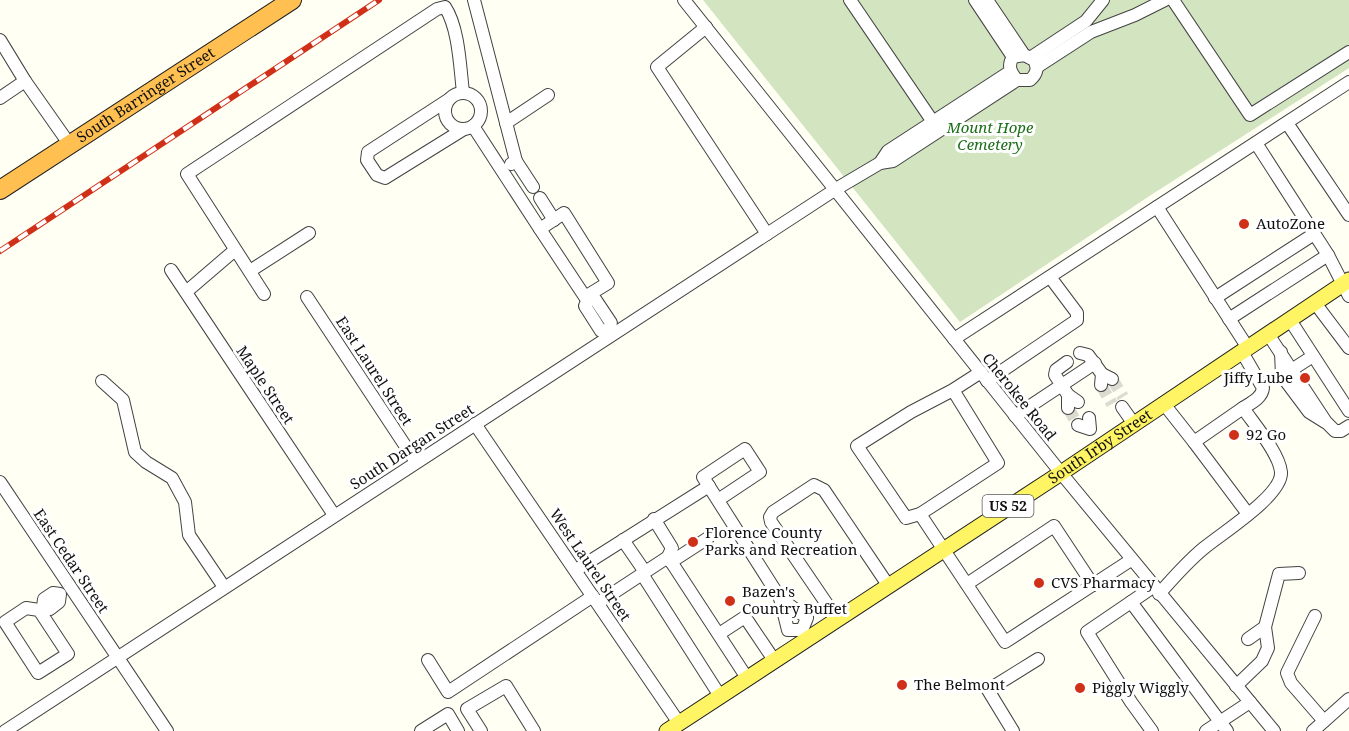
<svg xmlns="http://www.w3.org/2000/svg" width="1349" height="731" font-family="'Noto Serif',serif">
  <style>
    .cemetery { fill: #d2e5c0 }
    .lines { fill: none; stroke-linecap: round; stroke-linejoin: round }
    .minor-tunnel { stroke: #dbdbd1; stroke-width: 12; stroke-dasharray: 12 6; stroke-linecap: butt }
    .minor-casing { stroke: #434343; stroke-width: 14 }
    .major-casing { stroke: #212121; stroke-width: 17 }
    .highway-casing { stroke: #212121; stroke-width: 20 }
    .minor { stroke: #fff; stroke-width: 12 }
    .major { stroke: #fff463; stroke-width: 15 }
    .highway { stroke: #ffbf51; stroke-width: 18 }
    .rail-casing { stroke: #d03018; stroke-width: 6 }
    .rail { stroke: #fff; stroke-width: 4; stroke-dasharray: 11; stroke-linecap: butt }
    .poi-dot { fill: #d03018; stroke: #fff; stroke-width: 2 }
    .labels { text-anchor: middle; stroke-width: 6; stroke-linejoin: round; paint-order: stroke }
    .shield { fill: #fff; stroke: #585858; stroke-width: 1.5 }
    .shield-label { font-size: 14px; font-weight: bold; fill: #101010 }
    .street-label { font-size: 15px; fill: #101010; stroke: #fff }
    .park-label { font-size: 15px; font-style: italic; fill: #1b7018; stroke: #fff }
    .poi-label { font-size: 15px; fill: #101010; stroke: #fff; text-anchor: start }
  </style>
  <rect width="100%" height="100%" fill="#fffff3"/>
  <path class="cemetery" d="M703 0H1349V68L1151 195 960 322Z"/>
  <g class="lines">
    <g class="minor-tunnel">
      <path d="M1112 379 1123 397"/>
      <path d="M1101 385 1112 404"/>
      <path d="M1068 408 1078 425"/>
    </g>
    <defs>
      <g id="minor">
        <path d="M474 0 516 161"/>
        <path d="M684 0 1061 473 1274 731"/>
        <path d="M850 0 933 122"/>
        <path d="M975 0 1013 57"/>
        <path d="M987 0 1024 55"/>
        <path d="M1173 0 1250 115 1349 52"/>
        <path d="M706 27 657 67 767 234"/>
        <path d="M0 40 25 81 70 145"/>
        <path d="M1030 58 1086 21 1103 0"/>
        <path d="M1037 67 1091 32 1135 15 1165 0"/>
        <path d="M1011 71 888 151 880 163 893 161 1017 80H1030C1037 74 1039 67 1033 59L1024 55 1013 57C1007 66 1011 73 1017 80"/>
        <circle cx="463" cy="111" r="18"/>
        <path d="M0 98 25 81"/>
        <path d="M448 100 368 152 367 160 377 175 385 178 464 129"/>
        <path d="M506 123 548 95"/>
        <path d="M1287 123 1349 215"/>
        <path d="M473 126 540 229"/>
        <path d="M1256 143 1328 255 1349 296"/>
        <path d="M511 164 516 161 533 187"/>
        <path d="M540 198 554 220"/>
        <path d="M1157 207 1248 348"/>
        <path d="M171 270 334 515"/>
        <path d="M250 271 309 233"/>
        <path d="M186 292 235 250"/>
        <path d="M264 294 187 174 437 9 445 7C459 28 460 68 463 92"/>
        <path d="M307 297 416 462"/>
        <path d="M585 297 608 283 564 213 540 229 585 297 588 300"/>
        <path d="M1215 298 1314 234"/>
        <path d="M1315 303 1349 348"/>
        <path d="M1229 319 1328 255"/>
        <path d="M1290 320 1349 411"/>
        <path d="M608 331H601L585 306 588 300 595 299 611 323 608 331 611 335"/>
        <path d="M1268 334 1326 422 1335 431H1341L1349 426"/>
        <path d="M954 339 1349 82"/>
        <path d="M1242 352 1263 388C1262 398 1251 403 1243 408"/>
        <path d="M1281 352 1282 376 1309 412 1325 422"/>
        <path d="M1080 353 1088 355 1102 374"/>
        <path d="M1067 362 1056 370 1055 375 1068 395"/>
        <path d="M1293 369 1313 356"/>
        <path d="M102 381 123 400 135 452 146 462 172 478 185 502 189 535 224 587"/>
        <path d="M987 381 1077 320V313L1050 277"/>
        <path d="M1101 385 1102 374 1112 379"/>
        <path d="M953 390 998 463 920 514 906 518 857 446 911 412 953 390 981 372"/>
        <path d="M1122 407 1134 424"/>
        <path d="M1068 408V395L1078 402"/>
        <path d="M1015 416 1095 363"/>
        <path d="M475 424 679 723"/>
        <path d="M1078 425 1090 429 1089 418"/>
        <path d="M1194 442 1248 514"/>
        <path d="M0 482 167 731"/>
        <path d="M718 500 760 472 745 449 703 477 780 598 788 630H802"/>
        <path d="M920 514 1005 642 1131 560"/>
        <path d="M654 519 672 548 668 557"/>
        <path d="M623 540 645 572"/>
        <path d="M671 562 708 538"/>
        <path d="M576 570 709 486"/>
        <path d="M642 574 720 696"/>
        <path d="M967 584 1054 526 1093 585"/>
        <path d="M1159 594C1173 578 1188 561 1204 548 1222 533 1283 495 1281 472 1279 453 1254 424 1243 408L1194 442 1164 404"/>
        <path d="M780 598 807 618 802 630"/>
        <path d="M1131 602 1227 731"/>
        <path d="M598 603 668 557 747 678"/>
        <path d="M39 610 26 608 5 622 38 673 68 654 39 610 43 607 50 609 59 602 60 594 53 593 44 599 43 607"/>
        <path d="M1315 616 1287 673 1291 683 1324 721"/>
        <path d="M837 619 771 522 770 517 773 512 814 485 824 490 888 585"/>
        <path d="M719 634 745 617 774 660"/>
        <path d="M1248 639 1265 627 1279 574 1299 573"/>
        <path d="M428 660 448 692 593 596"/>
        <path d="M1236 686 1262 661 1268 648 1265 627"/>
        <path d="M5 731 836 189 880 163"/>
        <path d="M421 731 448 714 458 731"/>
        <path d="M481 731 467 709 506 686 534 731"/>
        <path d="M1013 731 988 690 1038 659"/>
        <path d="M1152 731 1131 702 1087 632 1153 587"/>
        <path d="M1206 731 1250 702"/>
        <path d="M1313 731 1349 699"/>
      </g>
      <g id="major">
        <path id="s1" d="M667 731 1061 473 1349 280"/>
      </g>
      <g id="highway">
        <path id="s2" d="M0 190 292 0"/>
      </g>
    </defs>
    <use href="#minor" class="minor-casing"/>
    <use href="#major" class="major-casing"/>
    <use href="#highway" class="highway-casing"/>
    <use href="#minor" class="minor"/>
    <use href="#major" class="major"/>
    <use href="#highway" class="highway"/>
    <defs>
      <path id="rail" d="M0 251 379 0"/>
    </defs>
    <use href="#rail" class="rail-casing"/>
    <use href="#rail" class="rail"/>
  </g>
  <g class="poi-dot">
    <circle cx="1244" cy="224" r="6"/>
    <circle cx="1305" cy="378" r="6"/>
    <circle cx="1234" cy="435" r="6"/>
    <circle cx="693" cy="542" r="6"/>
    <circle cx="1039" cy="583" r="6"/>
    <circle cx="730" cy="601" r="6"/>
    <circle cx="902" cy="685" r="6"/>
    <circle cx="1080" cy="688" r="6"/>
  </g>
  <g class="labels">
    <rect class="shield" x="982.5" y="495" width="51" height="22" rx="4.5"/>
    <g class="shield-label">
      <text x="1008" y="511">US 52</text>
    </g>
    <g class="street-label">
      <text dy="5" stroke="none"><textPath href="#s2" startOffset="174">South Barringer Street</textPath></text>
      <text transform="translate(374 371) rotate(57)" y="5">East Laurel Street</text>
      <text transform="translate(265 385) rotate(56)" y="5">Maple Street</text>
      <text transform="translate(1019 397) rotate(51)" y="5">Cherokee Road</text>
      <text transform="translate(412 447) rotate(-33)" y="5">South Dargan Street</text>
      <text dy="5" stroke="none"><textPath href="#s1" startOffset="518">South Irby Street</textPath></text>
      <text transform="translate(71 561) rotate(56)" y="5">East Cedar Street</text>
      <text transform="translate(590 565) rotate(56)" y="5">West Laurel Street</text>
    </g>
    <g class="park-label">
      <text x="990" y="133">Mount Hope<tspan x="990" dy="17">Cemetery</tspan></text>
    </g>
    <g class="poi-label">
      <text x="1256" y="229">AutoZone</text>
      <text x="1293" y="383" text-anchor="end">Jiffy Lube</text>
      <text x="1246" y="440">92 Go</text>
      <text x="705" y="538">Florence County<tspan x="705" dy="17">Parks and Recreation</tspan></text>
      <text x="1051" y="588">CVS Pharmacy</text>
      <text x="742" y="597">Bazen's<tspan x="742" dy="17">Country Buffet</tspan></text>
      <text x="914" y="690">The Belmont</text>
      <text x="1092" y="693">Piggly Wiggly</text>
    </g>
  </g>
</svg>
